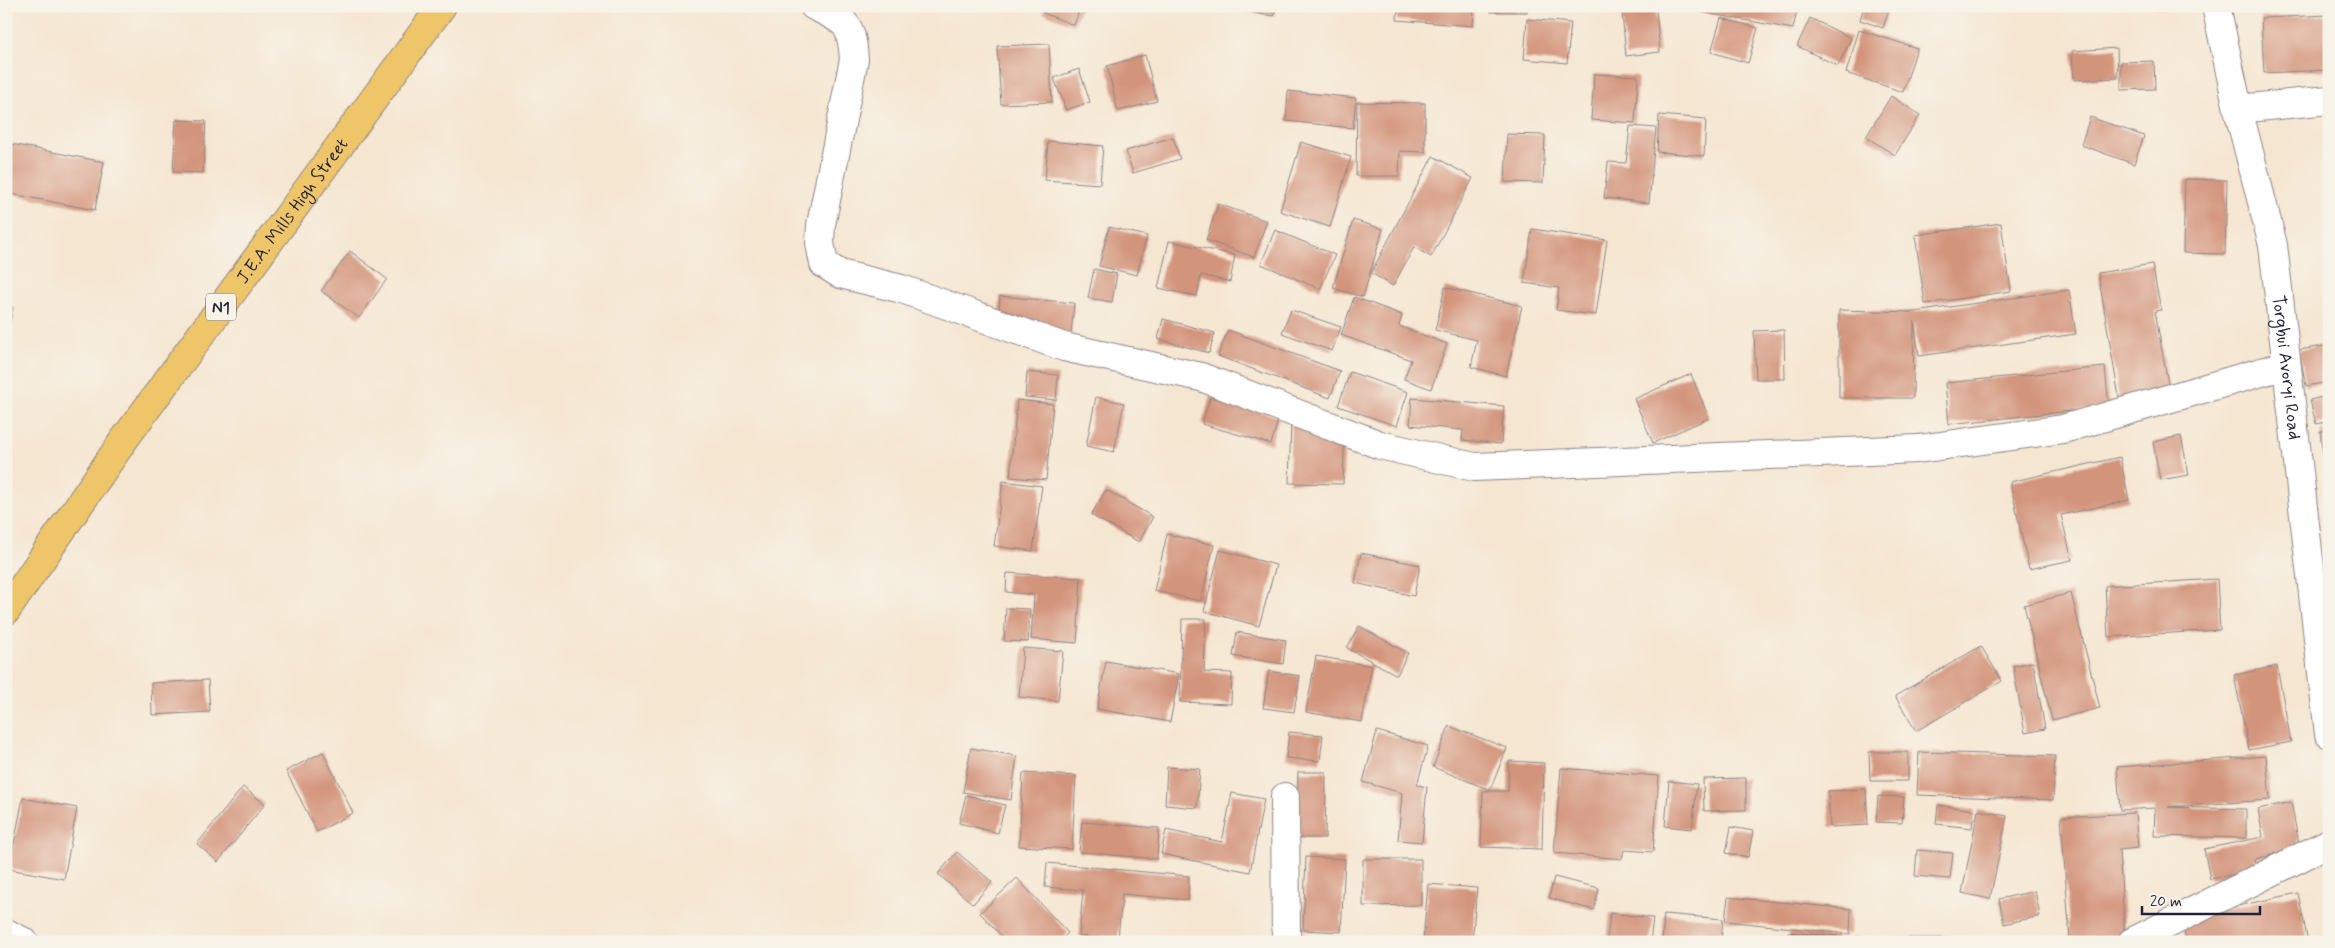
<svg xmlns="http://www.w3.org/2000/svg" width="2335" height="948" font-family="Mynerve,sans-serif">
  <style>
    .building { fill: #d3947c }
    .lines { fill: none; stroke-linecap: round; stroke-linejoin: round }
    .minor-casing { stroke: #8c8486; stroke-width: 30 }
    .highway-casing { stroke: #8c8486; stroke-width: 30 }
    .minor { stroke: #fff; stroke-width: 28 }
    .highway { stroke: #eec569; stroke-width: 28 }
    .labels { text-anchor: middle; stroke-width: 4; stroke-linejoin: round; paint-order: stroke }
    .shield { fill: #f7f3e8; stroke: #62616f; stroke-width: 1 }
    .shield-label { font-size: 16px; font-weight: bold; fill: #22223b }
    .street-label { font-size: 18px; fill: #22223b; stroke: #f7f3e8 }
  </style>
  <rect width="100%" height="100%" fill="#f7f3e8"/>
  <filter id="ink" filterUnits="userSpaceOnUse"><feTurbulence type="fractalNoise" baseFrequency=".02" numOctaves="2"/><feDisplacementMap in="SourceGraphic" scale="10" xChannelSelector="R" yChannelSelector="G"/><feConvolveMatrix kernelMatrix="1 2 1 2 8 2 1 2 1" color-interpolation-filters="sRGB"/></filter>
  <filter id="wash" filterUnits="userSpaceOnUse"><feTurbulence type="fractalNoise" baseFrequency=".0096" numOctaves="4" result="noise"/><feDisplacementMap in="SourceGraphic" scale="20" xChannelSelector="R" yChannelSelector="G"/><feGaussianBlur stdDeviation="1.12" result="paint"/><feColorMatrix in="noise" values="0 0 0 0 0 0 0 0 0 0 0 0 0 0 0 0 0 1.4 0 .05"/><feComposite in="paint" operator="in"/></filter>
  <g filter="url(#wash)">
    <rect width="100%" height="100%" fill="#f5e6d1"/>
    <g id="blocks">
      <g class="building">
        <path d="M1045 6H1081L1074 25 1043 13Z"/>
        <path d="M1235 6H1276L1274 16 1235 10Z"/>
        <path d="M1398 6H1474L1473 26 1397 20Z"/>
        <rect x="1491" y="6" width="36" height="6"/>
        <path d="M1684 6H1798L1793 29 1684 9Z"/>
        <path d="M1864 6H1890L1883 28 1860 20Z"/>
        <path d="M1956 6H1973L1972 11Z"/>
        <path d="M2148 6H2166L2165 9Z"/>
        <path d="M1656 10 1660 52 1626 56 1622 13Z"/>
        <path d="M2329 15V70L2264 73 2261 18Z"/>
        <path d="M1721 18 1758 28 1748 63 1711 52Z"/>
        <path d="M1810 18 1851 38 1838 66 1797 46Z"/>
        <path d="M1527 19 1571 23 1567 63 1524 59Z"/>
        <path d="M1859 30 1917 48 1903 92 1846 73Z"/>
        <path d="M1049 44 1052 102 1001 104 997 46Z"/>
        <path d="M2117 48 2118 78 2074 80 2072 51Z"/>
        <path d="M1145 55 1157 101 1118 111 1107 66Z"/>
        <path d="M2154 61 2155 89 2121 90V62Z"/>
        <path d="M1079 69 1090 102 1066 110 1054 78Z"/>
        <path d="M1594 74 1638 76 1635 123 1591 120Z"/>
        <path d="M1288 91 1356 98 1353 128 1286 121Z"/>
        <path d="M1891 96 1920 115 1895 155 1866 137Z"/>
        <path d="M1357 102 1425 103V152L1400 151 1399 176H1356Z"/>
        <path d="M1659 115 1706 119 1704 156 1657 152Z"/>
        <path d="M2090 117 2144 136 2134 164 2081 145Z"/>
        <path d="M176 120 206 121 203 173 173 172Z"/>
        <path d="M1630 126 1656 128 1649 203 1604 198 1608 162 1626 163Z"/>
        <path d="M1507 134 1545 135 1543 183 1505 182Z"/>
        <path d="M1173 137 1180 159 1133 173 1126 151Z"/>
        <path d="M1048 141 1103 146 1100 184 1045 180Z"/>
        <path d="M1301 142 1351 157 1330 227 1280 211Z"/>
        <path d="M6 143 104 162 95 210 6 193Z"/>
        <path d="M1433 156 1473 178 1431 257 1414 247 1393 286 1371 273Z"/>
        <path d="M2185 179 2227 180 2225 254 2183 253Z"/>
        <path d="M1218 204 1267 221 1254 257 1206 240Z"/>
        <path d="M1353 220 1383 229 1363 297 1333 288Z"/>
        <path d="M2001 223 2011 291 1925 304 1915 235Z"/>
        <path d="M1109 227 1147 236 1137 275 1099 266Z"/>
        <path d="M1532 229 1607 240 1596 315 1556 310 1559 288 1524 283Z"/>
        <path d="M1275 230 1335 255 1320 289 1261 264Z"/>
        <path d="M1169 241 1235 255 1230 282 1201 275 1197 296 1158 288Z"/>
        <path d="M350 251 387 279 359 318 321 291Z"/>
        <path d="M2152 264 2161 310 2155 311 2171 400 2121 409 2098 273Z"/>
        <path d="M1094 269 1117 274 1112 302 1088 298Z"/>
        <path d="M1445 287 1522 306 1506 376 1471 367 1477 340 1435 330Z"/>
        <path d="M2069 290 2076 334 1919 356 1914 321 1913 398H1839V310L1914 312Z"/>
        <path d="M1000 296 1074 303 1071 334 998 328Z"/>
        <path d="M1354 297 1402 315 1399 326 1447 344 1431 389 1404 379 1411 360 1341 335Z"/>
        <path d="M6 306 13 307 7 340H6Z"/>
        <path d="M1291 310 1341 327 1332 351 1282 333Z"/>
        <path d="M1163 319 1215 333 1209 353 1158 339Z"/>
        <path d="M1228 330 1340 371 1330 398 1218 356Z"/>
        <path d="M1784 330 1785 379H1756L1754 331Z"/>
        <path d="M2329 345V382L2306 386 2299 350Z"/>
        <path d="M2105 367 2109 407 1949 424 1945 383Z"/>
        <path d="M1027 372 1058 375 1056 400 1025 397Z"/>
        <path d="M1350 372 1408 392 1397 426 1338 406Z"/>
        <path d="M1691 374 1709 418 1653 443 1634 399Z"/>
        <path d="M2329 395V421L2316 424 2310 400Z"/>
        <path d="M1096 397 1124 403 1114 452 1086 446Z"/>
        <path d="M1210 397 1279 417 1271 444 1202 424Z"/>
        <path d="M1412 398 1504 406 1501 444 1462 440 1463 430 1410 425Z"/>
        <path d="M1017 400 1053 404 1046 480 1010 477Z"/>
        <path d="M1291 420 1345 422 1343 484 1289 483Z"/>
        <path d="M2329 430V458H2323L2320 431Z"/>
        <path d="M2181 436 2189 475 2160 480 2153 442Z"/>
        <path d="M2120 457 2129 500 2061 515 2072 560 2029 569 2010 482Z"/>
        <path d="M1003 481 1042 486 1033 551 994 546Z"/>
        <path d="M1106 490 1153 517 1139 542 1091 515Z"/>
        <path d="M1167 534 1214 545 1201 601 1154 591Z"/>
        <path d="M1220 550 1276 565 1259 626 1204 611Z"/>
        <path d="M1361 553 1420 565 1414 596 1355 583Z"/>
        <path d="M1007 573 1081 578 1077 643 1031 639 1034 595 1006 592Z"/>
        <path d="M2217 579 2220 630 2108 637 2105 586Z"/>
        <path d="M2071 593 2100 708 2052 720 2024 605Z"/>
        <path d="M1006 608 1030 609 1028 642 1004 641Z"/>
        <path d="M1182 619H1206L1204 672 1232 673 1231 704 1180 702Z"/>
        <path d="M1359 626 1408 653 1397 675 1347 648Z"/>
        <path d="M1237 632 1286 640 1283 664 1233 656Z"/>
        <path d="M1981 646 2002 681 1916 731 1895 696Z"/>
        <path d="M1023 648 1063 651 1058 701 1019 697Z"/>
        <path d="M1316 656 1372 666 1362 722 1306 712Z"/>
        <path d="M1106 661 1179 674 1170 722 1097 709Z"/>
        <path d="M2033 662 2045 729 2025 733 2013 666Z"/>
        <path d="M2277 666 2291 742 2249 750 2234 675Z"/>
        <path d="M1269 671 1300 676 1294 712 1263 708Z"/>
        <path d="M208 680 210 712 152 715 151 683Z"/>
        <path d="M1449 726 1507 748 1490 790 1433 767Z"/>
        <path d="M1377 731 1428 746 1417 785 1427 787 1422 842 1398 840 1402 793 1363 782Z"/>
        <path d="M1289 732 1323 735 1320 761 1286 758Z"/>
        <path d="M971 748 1017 756 1011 800 963 792Z"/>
        <path d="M323 752 353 813 317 832 286 771Z"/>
        <path d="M1869 752H1908V781H1870Z"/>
        <path d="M1919 752 2055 756 2053 800 1917 795Z"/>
        <path d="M2266 756 2270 800 2168 807 2246 809V838L2154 836 2155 808 2120 810 2117 767Z"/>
        <path d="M1509 761 1544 763 1542 849 1481 847 1483 791H1508Z"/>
        <path d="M1167 767 1200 769 1197 808 1165 805Z"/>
        <path d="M1561 768 1659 776 1653 852 1624 850 1622 859 1554 853Z"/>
        <path d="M1298 772H1326L1325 838H1297Z"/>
        <path d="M1023 773 1076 776 1072 849 1019 846Z"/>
        <path d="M1746 778V810L1704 811 1703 779Z"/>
        <path d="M1669 781 1697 784 1692 829 1665 826Z"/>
        <path d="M243 787 265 804 218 862 197 844Z"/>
        <path d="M1866 789 1868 825 1830 827 1828 791Z"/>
        <path d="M1232 793 1264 799 1250 872 1161 854 1166 830 1222 842Z"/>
        <path d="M966 795 1005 805 998 833 959 823Z"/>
        <path d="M1878 796 1904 797 1902 823 1876 822Z"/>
        <path d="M23 798 77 808 64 879 9 869Z"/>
        <path d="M2291 802 2300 849 2254 859 2257 870 2210 879 2204 849 2263 837 2258 809Z"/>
        <path d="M1938 805 1974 810 1972 828 1936 824Z"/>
        <path d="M1978 810 2007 816 1990 899 1962 893Z"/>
        <path d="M2135 813 2138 848 2119 850 2125 936 2070 940 2061 817Z"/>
        <path d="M1082 822 1159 828 1157 859 1079 852Z"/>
        <path d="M1731 827 1753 831 1748 857 1726 853Z"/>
        <path d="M1917 850 1953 853 1950 879 1915 876Z"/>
        <path d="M957 852 992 882 973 904 938 874Z"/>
        <path d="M1306 857 1345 859 1341 932 1303 930Z"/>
        <path d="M1363 859H1421V905L1363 906Z"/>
        <path d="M1047 863 1189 876 1188 900 1122 894 1118 939 1079 936 1083 890 1045 887Z"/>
        <path d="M1554 877 1599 888 1594 910 1549 898Z"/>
        <path d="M1017 878 1068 933 1059 942H1007L980 913Z"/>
        <path d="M1428 884 1477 888 1472 942H1423Z"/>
        <path d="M2035 891 2040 916 2004 924 1999 899Z"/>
        <path d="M2298 893 2308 942H2186L2182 918Z"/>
        <path d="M1728 897 1851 909 1850 934 1725 921Z"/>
        <path d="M1610 913 1653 918 1650 942H1607Z"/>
        <path d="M1664 914 1723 919 1721 942H1662Z"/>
        <path d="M1788 932 1837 936V942H1788Z"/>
        <path d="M1298 935 1333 938V942H1298Z"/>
        <rect x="1851" y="938" width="99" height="4"/>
      </g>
    </g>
  </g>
  <g filter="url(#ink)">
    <use href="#blocks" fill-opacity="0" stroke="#8c8486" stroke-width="1"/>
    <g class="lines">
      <defs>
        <g id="minor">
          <path d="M814 6C846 22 851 21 854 59L821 225 820 243 824 264 840 274 902 289 1064 347 1201 377 1380 445 1474 467 1918 449 2063 429 2286 365"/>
          <path id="s1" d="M2216 6 2238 109 2273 245 2329 734"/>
          <path d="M2238 109 2329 100"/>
          <path d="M1285 797 1286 942"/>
          <path d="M6 933 24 942"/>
          <path d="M2132 942 2329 843"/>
        </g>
        <g id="highway">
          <path id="s2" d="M6 611 123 441 442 6"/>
        </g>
      </defs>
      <use href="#minor" class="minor-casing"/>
      <use href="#highway" class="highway-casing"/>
      <use href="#minor" class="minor"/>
      <use href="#highway" class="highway"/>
    </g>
  </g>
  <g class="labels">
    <rect class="shield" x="206" y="293.5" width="30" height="27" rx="4"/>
    <g class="shield-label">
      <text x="221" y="313">N1</text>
    </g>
    <g class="street-label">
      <text dy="6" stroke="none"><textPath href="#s2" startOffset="492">J.E.A. Mills High Street</textPath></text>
      <text dy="6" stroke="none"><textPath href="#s1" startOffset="369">Torgbui Avoryi Road</textPath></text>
    </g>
  </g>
  <rect width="2335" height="948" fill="none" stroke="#f7f3e8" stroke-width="25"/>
  <path d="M2142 906v8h118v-8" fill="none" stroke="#22223b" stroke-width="2.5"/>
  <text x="2150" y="906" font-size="15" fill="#22223b" stroke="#f7f3e8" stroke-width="4" paint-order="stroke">20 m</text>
</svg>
